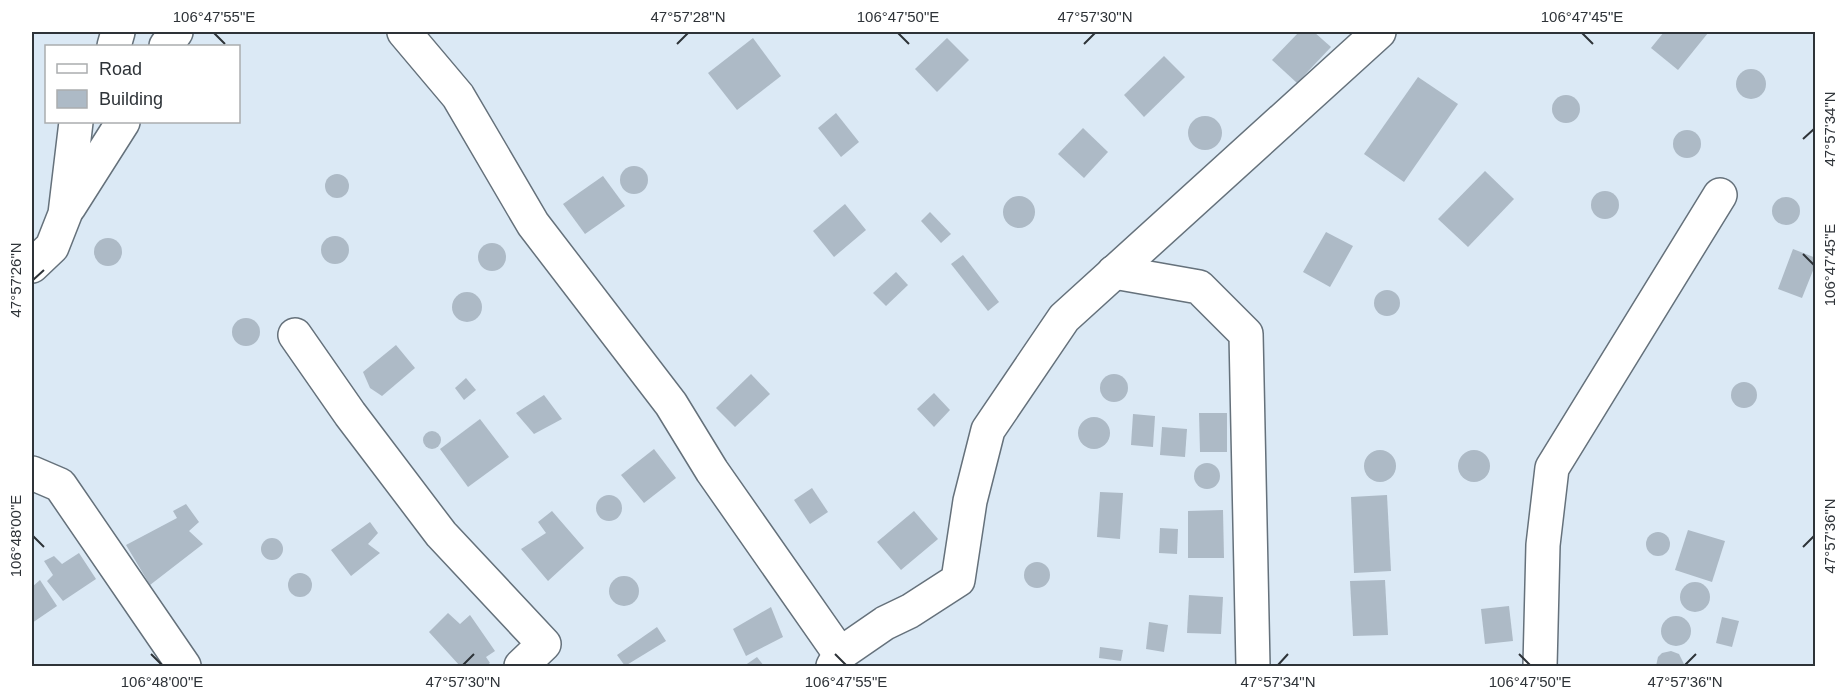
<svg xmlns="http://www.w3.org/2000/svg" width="1847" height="698" font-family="Helvetica,sans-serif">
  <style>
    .building { fill: #adbac6 }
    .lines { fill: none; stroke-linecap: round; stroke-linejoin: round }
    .minor-casing { stroke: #65717b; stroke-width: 36 }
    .minor { stroke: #fff; stroke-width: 33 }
    .ticks { fill: none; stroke: #2e3338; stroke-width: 2 }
    .neatline { fill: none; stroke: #2e3338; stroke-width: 2 }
    .ticks-label { font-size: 15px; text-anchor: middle; fill: #2e3338 }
  </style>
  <rect width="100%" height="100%" fill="#dbe9f5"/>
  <g class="building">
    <path d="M1299 32H1314L1331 47 1297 83 1272 60Z"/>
    <path d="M1664 32H1706L1708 33 1678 70 1651 48Z"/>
    <path d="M753 38 781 76 737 110 708 73Z"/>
    <path d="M947 38 969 60 937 92 915 69Z"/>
    <path d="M1164 56 1185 77 1144 117 1124 95Z"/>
    <circle cx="1751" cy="84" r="15"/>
    <path d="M1418 77 1458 104 1404 182 1364 154Z"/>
    <circle cx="1566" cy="109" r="14"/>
    <path d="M836 113 859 142 841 157 818 128Z"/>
    <circle cx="1205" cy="133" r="17"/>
    <path d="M1083 128 1108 152 1084 178 1058 154Z"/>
    <circle cx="1687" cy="144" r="14"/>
    <circle cx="634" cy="180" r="14"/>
    <path d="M1485 171 1514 199 1468 247 1438 219Z"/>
    <circle cx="337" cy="186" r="12"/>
    <path d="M603 176 625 206 585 234 563 204Z"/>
    <circle cx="1605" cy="205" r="14"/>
    <circle cx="1019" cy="212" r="16"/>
    <circle cx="1786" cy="211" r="14"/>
    <path d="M845 204 866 230 834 257 813 231Z"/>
    <path d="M930 212 951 234 941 243 921 221Z"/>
    <path d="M1326 232 1353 246 1330 287 1303 272Z"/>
    <circle cx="335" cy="250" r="14"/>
    <circle cx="108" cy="252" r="14"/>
    <circle cx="492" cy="257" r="14"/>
    <path d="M1793 249 1816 258V263L1802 298 1778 289Z"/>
    <path d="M963 255 999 302 988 311 951 264Z"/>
    <path d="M896 272 908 285 886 306 873 293Z"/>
    <circle cx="1387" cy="303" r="13"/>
    <circle cx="467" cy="307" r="15"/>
    <circle cx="246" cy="332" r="14"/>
    <path d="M396 345 415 368 382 396 370 388 363 372Z"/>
    <path d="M751 374 770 394 735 427 716 408Z"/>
    <circle cx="1114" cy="388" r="14"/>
    <path d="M466 378 476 390 464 400 455 388Z"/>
    <circle cx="1744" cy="395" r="13"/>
    <path d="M934 393 950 410 934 427 917 409Z"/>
    <path d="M544 395 562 419 534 434 516 413Z"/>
    <path d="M1199 413H1227V452H1200Z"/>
    <path d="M1133 414 1155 416 1153 447 1131 445Z"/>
    <circle cx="1094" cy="433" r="16"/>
    <path d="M480 419 509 457 468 487 440 449Z"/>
    <path d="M1162 427 1187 429 1185 457 1160 455Z"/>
    <circle cx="432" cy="440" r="9"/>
    <path d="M654 449 676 478 644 503 621 475Z"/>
    <circle cx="1474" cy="466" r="16"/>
    <circle cx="1380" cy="466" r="16"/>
    <circle cx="1207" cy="476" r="13"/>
    <path d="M812 488 828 512 810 524 794 500Z"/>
    <path d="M1100 492 1123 493 1120 539 1097 537Z"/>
    <path d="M1387 495 1391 571 1354 573 1351 497Z"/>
    <circle cx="609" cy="508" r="13"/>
    <path d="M186 504 199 522 189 531 203 544 150 585 126 545 177 518 173 511Z"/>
    <path d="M1223 510 1224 558H1188V511Z"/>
    <path d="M552 511 584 548 548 581 521 549 546 533 538 522Z"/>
    <path d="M914 511 938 539 901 570 877 542Z"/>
    <path d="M370 522 378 533 368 544 380 553 351 576 331 550Z"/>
    <path d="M1160 528 1178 529 1177 554 1159 553Z"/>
    <path d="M1688 530 1725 541 1712 582 1675 570Z"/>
    <circle cx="1658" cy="544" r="12"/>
    <circle cx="272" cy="549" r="11"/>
    <path d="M79 553 96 579 63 601 47 581 53 575 44 561 54 556 62 564Z"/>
    <circle cx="1037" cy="575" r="13"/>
    <circle cx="300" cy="585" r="12"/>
    <circle cx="624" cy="591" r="15"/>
    <path d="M40 580 57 606 32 623V587Z"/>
    <path d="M1385 580 1388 635 1353 636 1350 581Z"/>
    <circle cx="1695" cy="597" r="15"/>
    <path d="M1189 595 1223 597 1221 634 1187 633Z"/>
    <path d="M1509 606 1513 641 1485 644 1481 609Z"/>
    <path d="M771 607 783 637 746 656 733 629Z"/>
    <path d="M448 613 460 624 470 615 495 651 486 657 490 663 486 666H460L429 632Z"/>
    <circle cx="1676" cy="631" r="15"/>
    <path d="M1722 617 1739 621 1732 647 1716 643Z"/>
    <path d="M1149 622 1168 625 1164 652 1146 649Z"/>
    <path d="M657 627 666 641 625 666 617 655Z"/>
    <path d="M1100 647 1123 650 1121 661 1099 658Z"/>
    <path d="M1671 651 1679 654 1685 666H1656L1658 657 1662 653Z"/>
    <path d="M757 657 764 666H744Z"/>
  </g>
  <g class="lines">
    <defs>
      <g id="minor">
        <path d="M404 32 458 96 533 224 671 404 712 471 840 654"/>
        <path d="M114 46 118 32"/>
        <path d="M166 46 176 32"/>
        <path d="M69 207 123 122"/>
        <path d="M32 266 52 247 65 214 76 122"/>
        <path d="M1114 272 1199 287 1246 334 1253 666"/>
        <path d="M295 335 350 414 441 534 544 644 521 666"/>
        <path d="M32 473 60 485 184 666"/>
        <path d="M833 666 840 654 885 623 910 611 958 580 970 501 988 430 1064 318 1379 32"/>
        <path d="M1540 666 1543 545 1552 468 1720 195"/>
      </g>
    </defs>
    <use href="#minor" class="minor-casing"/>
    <use href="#minor" class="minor"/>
  </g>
  <path class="ticks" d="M214 33 225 44M898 33 909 44M1582 33 1593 44M677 44 688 33M1084 44 1095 33M1803 139 1814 129M1803 254 1814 265M33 280 44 270M33 536 44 547M1803 547 1814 536M151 654 162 665M835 654 846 665M1519 654 1530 665M463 665 474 654M1278 665 1288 654M1685 665 1696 654"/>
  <rect width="1847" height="698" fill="none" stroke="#ffffff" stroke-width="66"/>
  <rect x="45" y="45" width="195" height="78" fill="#ffffff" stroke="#abadaf" stroke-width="1.5"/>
  <rect x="57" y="64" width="30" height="9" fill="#ffffff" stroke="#abadaf" stroke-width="1.5"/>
  <text x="99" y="75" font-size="18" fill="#2e3338">Road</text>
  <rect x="57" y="90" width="30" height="18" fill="#adbac6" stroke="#abadaf" stroke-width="1.5"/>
  <text x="99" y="105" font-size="18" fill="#2e3338">Building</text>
  <rect x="33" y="33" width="1781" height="632" class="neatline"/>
  <g class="ticks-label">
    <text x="214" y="22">106°47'55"E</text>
    <text x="688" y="22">47°57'28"N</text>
    <text x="898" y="22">106°47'50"E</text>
    <text x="1095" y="22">47°57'30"N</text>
    <text x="1582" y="22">106°47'45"E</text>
    <text transform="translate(1830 129) rotate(-90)" y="5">47°57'34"N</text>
    <text transform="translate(1830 265) rotate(-90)" y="5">106°47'45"E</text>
    <text transform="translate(16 280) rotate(-90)" y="5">47°57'26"N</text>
    <text transform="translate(16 536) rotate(-90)" y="5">106°48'00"E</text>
    <text transform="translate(1830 536) rotate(-90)" y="5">47°57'36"N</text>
    <text x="162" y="687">106°48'00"E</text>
    <text x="463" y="687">47°57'30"N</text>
    <text x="846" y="687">106°47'55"E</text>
    <text x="1278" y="687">47°57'34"N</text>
    <text x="1530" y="687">106°47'50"E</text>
    <text x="1685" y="687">47°57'36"N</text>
  </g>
</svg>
